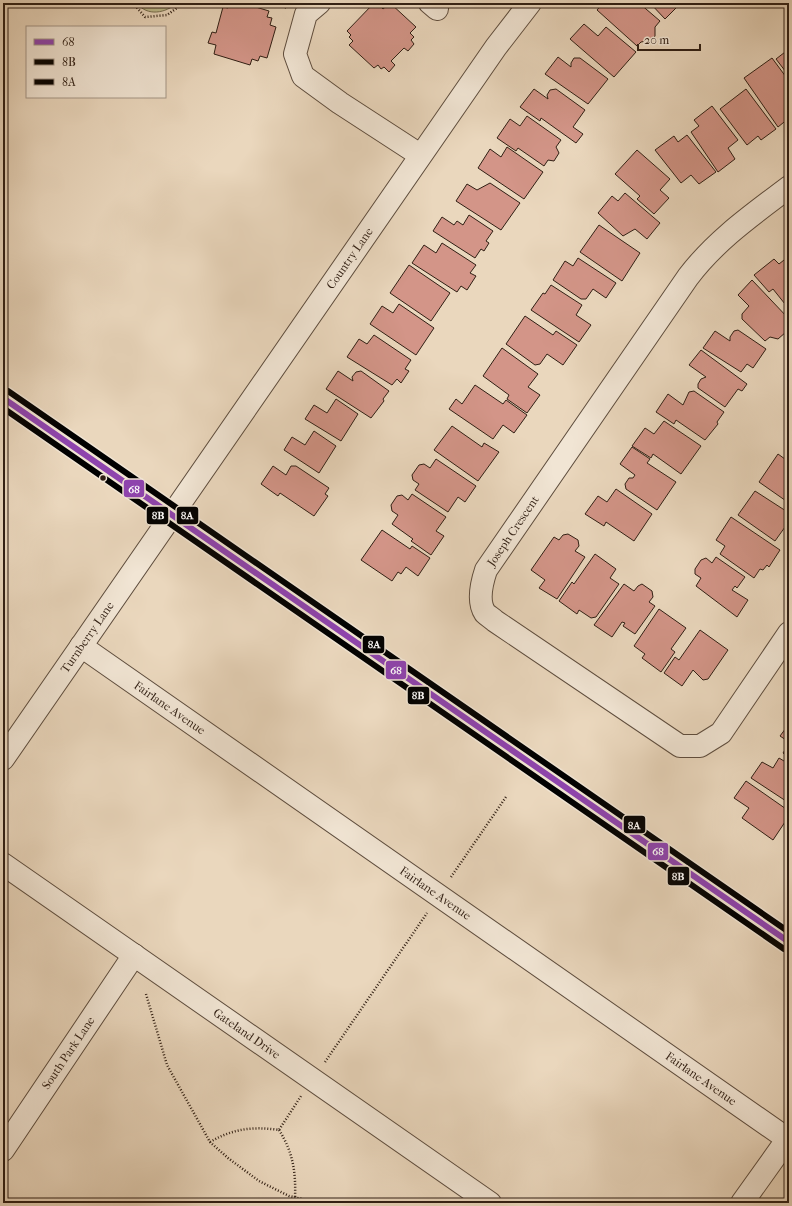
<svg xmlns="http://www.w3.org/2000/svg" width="792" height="1206" font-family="'IM FELL French Canon',serif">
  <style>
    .park { fill: url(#park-tufts); stroke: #776e50 }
    .building { fill: #d39588; stroke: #301f14 }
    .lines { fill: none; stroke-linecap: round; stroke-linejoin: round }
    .minor-casing { stroke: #5e4d3e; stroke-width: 24 }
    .major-casing { stroke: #301f14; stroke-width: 24 }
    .path { stroke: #301f14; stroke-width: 2.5; stroke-dasharray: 1 2; stroke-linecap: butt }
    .minor { stroke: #f1e5d4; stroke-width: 22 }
    .major { stroke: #e5bc7e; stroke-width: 22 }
    .bus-1-casing { stroke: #f1e5d4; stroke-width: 9 }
    .bus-2-casing { stroke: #f1e5d4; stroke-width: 9 }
    .bus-3-casing { stroke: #f1e5d4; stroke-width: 9 }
    .bus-1 { stroke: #8e44ad; stroke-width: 6 }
    .bus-2 { stroke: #000; stroke-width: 6 }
    .bus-3 { stroke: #000; stroke-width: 6 }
    .bus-dot { fill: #301f14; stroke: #f1e5d4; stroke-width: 1.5 }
    .labels { text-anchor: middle; stroke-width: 3; stroke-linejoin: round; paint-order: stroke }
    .street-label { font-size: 12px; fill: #301f14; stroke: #f1e5d4 }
    .line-badge { stroke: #f1e5d4; stroke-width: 1.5 }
    .badge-label { font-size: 11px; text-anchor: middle; font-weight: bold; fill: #fff }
  </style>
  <defs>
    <pattern id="park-tufts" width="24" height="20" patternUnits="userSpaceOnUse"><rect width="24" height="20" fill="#bebc8c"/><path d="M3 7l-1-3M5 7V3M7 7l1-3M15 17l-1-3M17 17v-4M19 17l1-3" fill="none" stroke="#a4a178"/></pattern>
  </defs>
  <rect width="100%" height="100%" fill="#ead7bd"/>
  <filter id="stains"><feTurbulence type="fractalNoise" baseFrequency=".005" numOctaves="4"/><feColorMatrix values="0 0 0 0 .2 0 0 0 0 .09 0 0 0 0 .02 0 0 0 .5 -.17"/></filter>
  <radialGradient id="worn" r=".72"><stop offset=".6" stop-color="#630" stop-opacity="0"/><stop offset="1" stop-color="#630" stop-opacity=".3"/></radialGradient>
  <path class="park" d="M137 3H177C166 13 147 17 137 3Z"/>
  <g class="building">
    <path d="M235 3H250L249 5 269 11 267 17 272 18 270 25 276 27 267 58 260 56 258 61 252 59 250 65 214 54 216 45 208 43 212 32 216 33 223 7 228 8 229 5 235 6Z"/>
    <path d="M374 3H377L383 9 390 3 416 27 410 33 414 37 411 40 414 44 408 51 404 48 391 61 395 65 389 72 384 67 381 69 378 65 374 68 349 45 353 41 349 37 351 35 347 31Z"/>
    <path d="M603 3H639L660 21 655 27V36L652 40 641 42 637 46 597 10Z"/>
    <path d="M650 3H681L665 19Z"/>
    <path d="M584 24 598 36 606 27 636 52 614 77 570 39Z"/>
    <path d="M789 49V76L776 59Z"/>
    <path d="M558 57 571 67V63L574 58H580L608 79 588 104 545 74Z"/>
    <path d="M772 58 789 81V118L778 127 744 78Z"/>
    <path d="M534 89 548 99 547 95 550 90 556 89 585 110 573 127 583 134 576 143 541 118 540 121 520 107Z"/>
    <path d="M746 89 776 129 761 140 758 136 747 145 720 109Z"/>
    <path d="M712 106 738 140 728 148 735 159 718 172 691 132 699 126 694 120Z"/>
    <path d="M527 116 561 140 556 147 559 153 554 161 548 160 544 166 518 148 516 151 497 138 510 119 520 126Z"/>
    <path d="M687 135 716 172 699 184 691 175 681 183 655 150 674 136 678 142Z"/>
    <path d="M507 147 543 172 524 199 478 168 490 149 501 157Z"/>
    <path d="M637 150 670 179 660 190 669 198 654 214 637 199 640 196 615 174Z"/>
    <path d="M490 183 520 203 501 230 456 201 467 184 477 190Z"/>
    <path d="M625 193 660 223 647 239 635 229 623 236 598 213 612 196 618 201Z"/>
    <path d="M469 215 493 231 486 241 489 243 484 251 481 249 475 258 433 231 442 217 454 225 457 221 463 225Z"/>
    <path d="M599 225 640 253 622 281 580 252Z"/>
    <path d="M442 243 476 265 470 273 476 276 467 290 461 286 457 292 412 263 424 245 436 253Z"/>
    <path d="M789 256V309L773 289 769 292 754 275 774 259 779 264Z"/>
    <path d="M578 258 616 283 606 298 593 289 586 299H581L553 280 565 261 573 266Z"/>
    <path d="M409 265 450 293 431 321 390 293Z"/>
    <path d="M752 280 789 319 785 324 786 332 778 339 770 337 765 341 742 319V314L749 306 738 295Z"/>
    <path d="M551 285 582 305 576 315 591 325 579 342 531 310 543 293 545 294Z"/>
    <path d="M399 304 434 328 416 355 370 324 382 306 393 313Z"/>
    <path d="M525 316 553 335 556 331 577 345 563 365 547 354 540 364 535 365 506 344Z"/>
    <path d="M738 330 766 349 753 368 747 364 741 372 703 348 715 331 730 341V337L734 331Z"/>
    <path d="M374 335 411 360 405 369 409 371 401 383 397 379 392 385 347 357 359 339 367 344Z"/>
    <path d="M502 348 538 374 528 387 540 395 527 413 507 399 509 395 483 376Z"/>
    <path d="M701 350 747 384 742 391 738 389 725 407 698 388V384L701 379 706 377 689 365Z"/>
    <path d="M338 371 353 381 352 377 356 372 361 371 389 391 383 399 384 401 371 418 326 389Z"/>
    <path d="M475 385 503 404 506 400 527 415 514 433 503 425 493 439 449 409 456 399 462 404Z"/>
    <path d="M694 391 724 412 717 422 718 424 705 440 676 420 674 424 656 412 668 394 683 405 689 392Z"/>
    <path d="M336 399 358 414 341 441 305 419 314 405 327 413Z"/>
    <path d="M664 421 701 446 681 474 653 454 651 458 632 446 645 428 654 434Z"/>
    <path d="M452 426 482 447 484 443 499 452 478 481 434 450Z"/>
    <path d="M314 431 336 446 319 473 284 450 292 437 305 445Z"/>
    <path d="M632 447 650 459 647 463 676 482 657 510 626 489 625 484 629 478H633L635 475 620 464Z"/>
    <path d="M778 454 789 462V503L759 482Z"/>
    <path d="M436 459 476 486 465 502 458 497 448 512 415 490 419 484 413 480 412 475 419 465 424 464 430 468Z"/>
    <path d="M273 466 286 475 291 466H296L329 488 325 494 328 496 314 516 280 493 278 496 261 484Z"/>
    <path d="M616 489 652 514 634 541 606 522 604 526 585 514 598 496 607 502Z"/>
    <path d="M755 491 786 511 789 509V529L785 527 775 541 738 515Z"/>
    <path d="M412 494 446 517 436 531 444 536 431 555 411 541 413 539 392 524 398 515 392 511 391 505 397 496 402 495 408 500Z"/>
    <path d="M731 517 780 550 769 567 767 565 763 570 760 569 754 578 720 554 725 546 716 540Z"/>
    <path d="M382 530 410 549 412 546 430 558 418 576 406 567 401 574 398 572 392 581 361 560Z"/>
    <path d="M568 534 578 540 579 546 575 551 585 557 557 599 539 588 545 580 531 570 554 537 559 540 563 535Z"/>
    <path d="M595 554 616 569 610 578 619 584 596 617 591 618 579 610 577 614 559 601 572 582 574 584Z"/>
    <path d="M716 557 745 577 737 588 735 586 732 590 748 600 737 617 696 586 701 578 695 574V569L701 560 706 558 712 563Z"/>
    <path d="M624 584 634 591 638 586 642 584 652 591 653 597 649 602 655 606 635 634 623 626 625 623 622 622 612 637 594 625Z"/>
    <path d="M659 609 686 628 671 649 675 652 661 672 642 658 645 654 634 646Z"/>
    <path d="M700 630 728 650 708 679 703 680 693 670 682 686 664 673 675 657 679 660Z"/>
    <path d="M789 724V742L780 736Z"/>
    <path d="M789 744V758L783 753Z"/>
    <path d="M779 758 789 764V803L751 778 762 762 773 768Z"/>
    <path d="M746 781 789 811V816L773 840 742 818 749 808 734 798Z"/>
  </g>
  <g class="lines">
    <defs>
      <g id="minor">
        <path d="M319 3 306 14 295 54 303 76 340 103 420 155"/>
        <path d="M430 3 437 9"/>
        <path d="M789 187C752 215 716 240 688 277L486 570C482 582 477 601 485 613 488 616 492 618 495 621L680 746H700L721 733 789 633"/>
        <path id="s1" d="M81 646 789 1140"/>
        <path id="s2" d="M3 759 496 47 530 3"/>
        <path id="s3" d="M3 864 490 1203"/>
        <path id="s4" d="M3 1150 134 955"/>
        <path d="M742 1203 789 1137"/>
      </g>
      <path id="major" d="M3 398 789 942"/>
    </defs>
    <use href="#minor" class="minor-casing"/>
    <use href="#major" class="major-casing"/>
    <g class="path">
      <path d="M133 3 145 17 167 15 184 3"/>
      <path d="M274 3 287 8"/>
      <path d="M451 877 506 797"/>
      <path d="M146 994 167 1065 210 1142 228 1158 259 1181 289 1196 320 1203"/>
      <path d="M325 1062 427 913"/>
      <path d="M279 1130C293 1152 296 1172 295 1198"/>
      <path d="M210 1142C232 1129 253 1126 279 1130L301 1096"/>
    </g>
    <use href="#minor" class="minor"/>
    <use href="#major" class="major"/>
    <defs>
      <path id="bus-1" d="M3 398 789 942"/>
      <path id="bus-2" d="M3 408 784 949"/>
      <path id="bus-3" d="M8 391 789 932"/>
    </defs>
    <use href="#bus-1" class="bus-1-casing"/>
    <use href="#bus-2" class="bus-2-casing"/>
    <use href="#bus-3" class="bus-3-casing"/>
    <use href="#bus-1" class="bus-1"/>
    <use href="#bus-2" class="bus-2"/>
    <use href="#bus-3" class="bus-3"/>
  </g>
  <circle class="bus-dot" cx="103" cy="478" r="3.5"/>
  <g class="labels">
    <g class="street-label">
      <text dy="4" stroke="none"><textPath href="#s2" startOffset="609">Country Lane</textPath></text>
      <text transform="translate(513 531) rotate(-56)" y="4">Joseph Crescent</text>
      <text dy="4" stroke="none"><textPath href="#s2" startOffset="148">Turnberry Lane</textPath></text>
      <text dy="4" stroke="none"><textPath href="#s1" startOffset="108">Fairlane Avenue</textPath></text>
      <text dy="4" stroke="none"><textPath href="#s1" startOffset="432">Fairlane Avenue</textPath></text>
      <text dy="4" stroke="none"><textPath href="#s3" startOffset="297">Gateland Drive</textPath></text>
      <text dy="4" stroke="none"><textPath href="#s4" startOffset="117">South Park Lane</textPath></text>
      <text dy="4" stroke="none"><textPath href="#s1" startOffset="756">Fairlane Avenue</textPath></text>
    </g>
  </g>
  <g class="line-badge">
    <rect x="123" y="479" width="22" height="19" rx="4" fill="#8e44ad"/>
    <rect x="146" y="506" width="23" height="19" rx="4" fill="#000"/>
    <rect x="176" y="506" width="23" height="19" rx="4" fill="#000"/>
    <rect x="362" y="635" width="23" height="19" rx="4" fill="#000"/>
    <rect x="385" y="660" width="22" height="20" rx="4" fill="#8e44ad"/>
    <rect x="407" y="686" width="23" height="19" rx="4" fill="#000"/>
    <rect x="623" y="815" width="23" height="19" rx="4" fill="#000"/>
    <rect x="647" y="842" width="22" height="19" rx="4" fill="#8e44ad"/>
    <rect x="667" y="866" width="23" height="20" rx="4" fill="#000"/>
  </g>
  <g class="badge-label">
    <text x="134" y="493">68</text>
    <text x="158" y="519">8B</text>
    <text x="187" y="519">8A</text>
    <text x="374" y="648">8A</text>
    <text x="396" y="674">68</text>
    <text x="418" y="699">8B</text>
    <text x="634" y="829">8A</text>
    <text x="658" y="855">68</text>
    <text x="678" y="880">8B</text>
  </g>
  <rect width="792" height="1206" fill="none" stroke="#ead7bd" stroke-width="16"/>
  <rect x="4" y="4" width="784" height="1198" fill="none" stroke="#301f14" stroke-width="2"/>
  <rect x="8" y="8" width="776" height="1190" fill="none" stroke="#301f14"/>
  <rect x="26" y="26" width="140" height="72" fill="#f1e5d4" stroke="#a49687"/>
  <rect x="34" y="39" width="20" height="6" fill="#8e44ad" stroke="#a49687"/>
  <text x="62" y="46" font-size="12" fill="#301f14">68</text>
  <rect x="34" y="59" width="20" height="6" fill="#000000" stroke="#a49687"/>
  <text x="62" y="66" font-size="12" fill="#301f14">8B</text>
  <rect x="34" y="79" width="20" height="6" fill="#000000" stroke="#a49687"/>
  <text x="62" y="86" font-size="12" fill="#301f14">8A</text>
  <path d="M638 44v6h62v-6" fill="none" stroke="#301f14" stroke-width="2"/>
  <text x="644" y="44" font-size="12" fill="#301f14" stroke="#f1e5d4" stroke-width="3" paint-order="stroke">20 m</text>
  <rect width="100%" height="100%" filter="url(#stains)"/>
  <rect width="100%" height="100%" fill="url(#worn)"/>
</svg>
